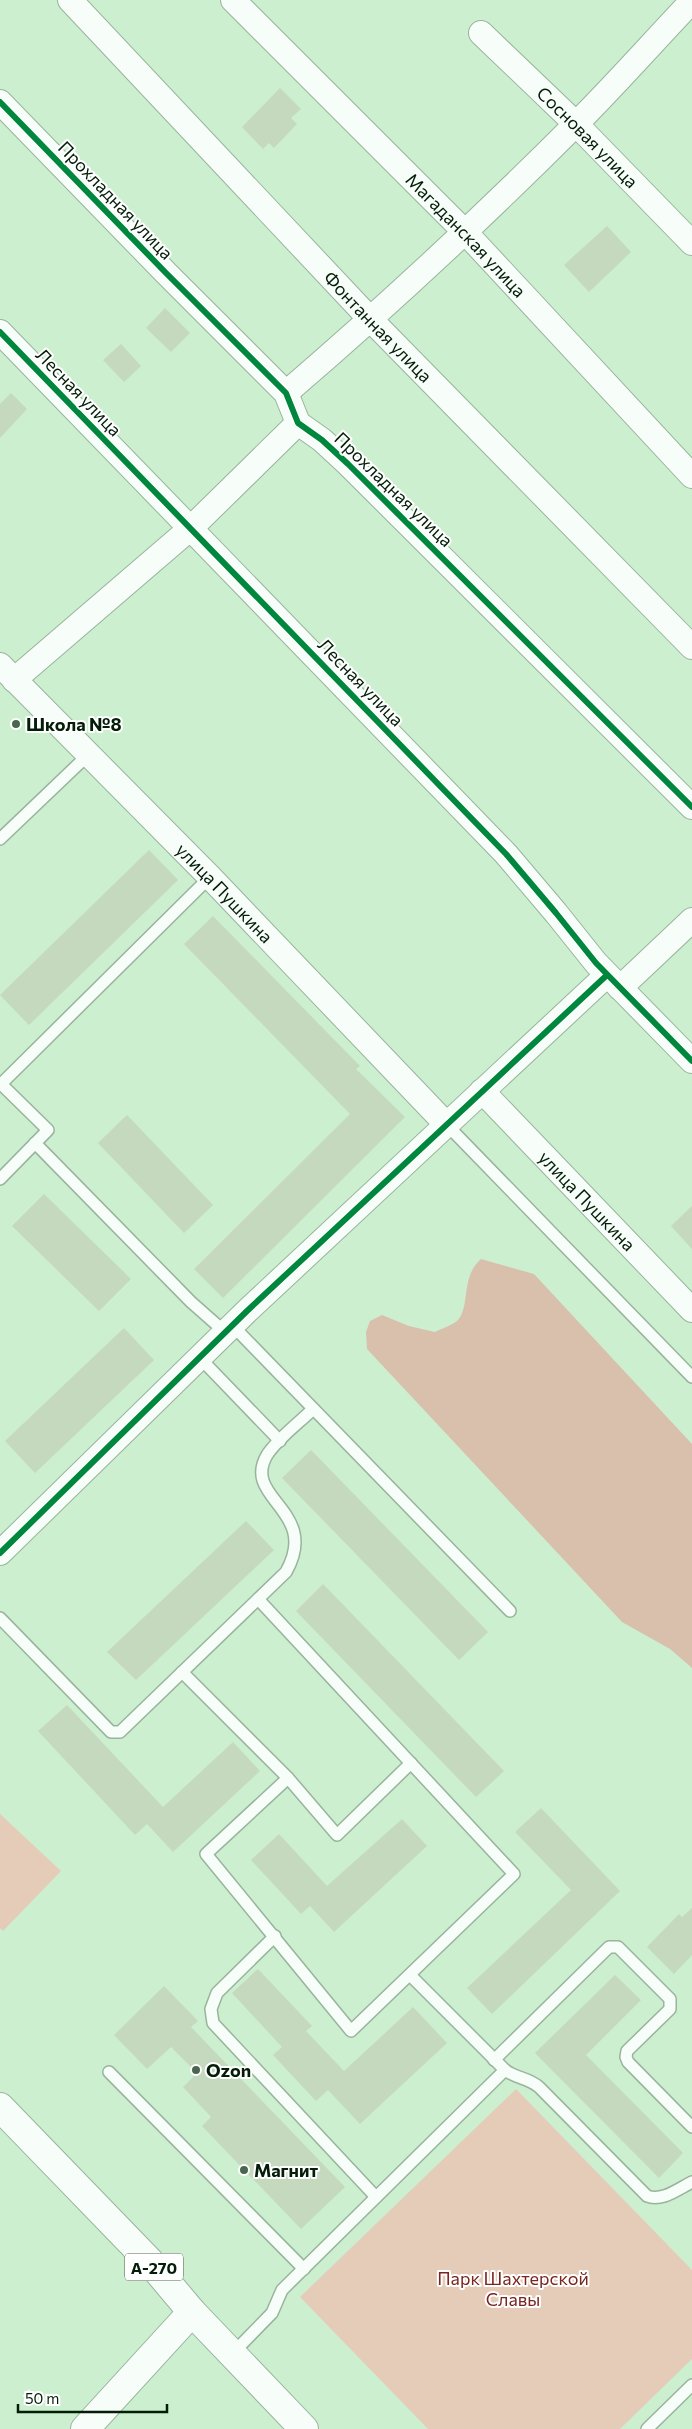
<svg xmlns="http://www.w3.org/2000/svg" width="692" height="2429" viewBox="0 0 692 2429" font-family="Commissioner,sans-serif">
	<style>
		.green { fill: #e4ccb9 }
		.forest { fill: #d8c0ad }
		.building { fill: #c4d9be }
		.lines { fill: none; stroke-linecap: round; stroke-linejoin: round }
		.service-casing { stroke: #99b49c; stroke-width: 14 }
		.minor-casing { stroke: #99b49c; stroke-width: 26 }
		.tertiary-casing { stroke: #99b49c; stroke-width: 30 }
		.trunk-casing { stroke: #99b49c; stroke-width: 30 }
		.service { stroke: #f7fdf8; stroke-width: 11 }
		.minor { stroke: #f7fdf8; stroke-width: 24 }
		.tertiary { stroke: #f7fdf8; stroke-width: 28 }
		.trunk { stroke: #f7fdf8; stroke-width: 28 }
		.cycleway-casing { stroke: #fff; stroke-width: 9 }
		.cycleway { stroke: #00873e; stroke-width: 6 }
		.poi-dot { fill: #4a664e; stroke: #fff; stroke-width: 2 }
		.labels { text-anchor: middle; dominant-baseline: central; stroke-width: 4; stroke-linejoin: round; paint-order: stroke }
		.shield { fill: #fff; stroke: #4f6152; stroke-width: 1 }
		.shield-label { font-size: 16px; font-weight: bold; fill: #041d08 }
		.street-label { font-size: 18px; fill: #041d08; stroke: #fff }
		.poi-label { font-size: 18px; font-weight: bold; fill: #041d08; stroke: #fff; text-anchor: start }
		.park-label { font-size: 18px; fill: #792520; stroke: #fff }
	</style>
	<rect width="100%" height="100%" fill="#ccefd0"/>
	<!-- green -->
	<g class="green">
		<path d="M 0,1814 L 61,1871 L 3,1931 L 0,1928 Z"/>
		<path d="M 516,2089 L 692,2270 L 692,2359 L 620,2429 L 428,2429 L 300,2297 Z"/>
	</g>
	<!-- forest -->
	<path class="forest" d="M 481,1259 L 534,1274 L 692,1444 L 692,1668 L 670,1649 L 622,1622 L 367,1349 L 366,1332 L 370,1321 L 382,1315 L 409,1326 L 435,1332 C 441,1329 452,1325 457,1321 C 471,1307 460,1277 481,1259 Z"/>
	<!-- building -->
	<g class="building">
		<path d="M 280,88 L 301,109 L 291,118 L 297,124 L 274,148 L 269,143 L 263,149 L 242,127 Z"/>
		<path d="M 607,226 L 631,252 L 589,292 L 564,265 Z"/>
		<path d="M 165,308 L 190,333 L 171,352 L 146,328 Z"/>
		<path d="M 121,344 L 141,366 L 124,382 L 103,360 Z"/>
		<path d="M 11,393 L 27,409 L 0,438 L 0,404 Z"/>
		<path d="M 149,850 L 178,880 L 29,1025 L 0,995 Z"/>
		<path d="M 213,916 L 360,1066 L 356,1069 L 405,1117 L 223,1298 L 194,1269 L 350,1114 L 184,944 Z"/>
		<path d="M 127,1115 L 213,1205 L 184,1233 L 98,1143 Z"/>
		<path d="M 44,1194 L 131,1279 L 99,1311 L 12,1226 Z"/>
		<path d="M 692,1206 L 692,1249 L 671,1226 Z"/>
		<path d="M 124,1328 L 154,1360 L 35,1473 L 5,1441 Z"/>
		<path d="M 311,1450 L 488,1632 L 459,1660 L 282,1478 Z"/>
		<path d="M 246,1521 L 274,1550 L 136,1680 L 107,1652 Z"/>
		<path d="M 323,1584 L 504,1771 L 476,1797 L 296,1611 Z"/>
		<path d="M 67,1705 L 163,1807 L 233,1742 L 260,1771 L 173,1852 L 147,1824 L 135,1835 L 38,1731 Z"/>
		<path d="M 541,1808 L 620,1891 L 492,2014 L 467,1988 L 571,1890 L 515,1832 Z"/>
		<path d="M 402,1819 L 427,1846 L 334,1932 L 310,1906 L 301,1914 L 251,1860 L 279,1834 L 327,1886 Z"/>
		<path d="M 692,1908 L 692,1955 L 674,1974 L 647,1947 L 679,1914 L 682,1917 Z"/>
		<path d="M 258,1969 L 312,2026 L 306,2031 L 344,2071 L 413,2007 L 447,2043 L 360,2124 L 328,2090 L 316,2101 L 273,2055 L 282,2047 L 232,1993 Z"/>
		<path d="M 615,1975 L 641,2000 L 586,2055 L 683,2153 L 659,2178 L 535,2053 Z"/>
		<path d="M 164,1986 L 198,2021 L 191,2027 L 345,2187 L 301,2229 L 202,2126 L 211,2117 L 183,2087 L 197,2073 L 171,2047 L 147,2069 L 114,2035 Z"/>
	</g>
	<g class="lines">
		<!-- service casing -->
		<g class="service-casing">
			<g id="service">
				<path d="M 0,839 L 89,754"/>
				<path d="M 0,1083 L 48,1130 L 0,1179"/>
				<path d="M 1,1084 L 210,877"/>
				<path d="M 447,1125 L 692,1377"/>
				<path d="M 35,1143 L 191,1302 L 225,1332"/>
				<path d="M 232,1325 L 510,1611"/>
				<path d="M 199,1357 L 280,1441"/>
				<path d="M 258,1599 L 514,1874 L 351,2031 L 206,1854 L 288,1778"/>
				<path d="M 0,1618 L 111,1732 L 120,1732 L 286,1572 C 321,1510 241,1499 267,1455 C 278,1438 299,1423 313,1409"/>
				<path d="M 182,1672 L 288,1778 L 337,1835 L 411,1763"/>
				<path d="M 275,1936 L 217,1993 L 211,2009 L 213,2023 L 376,2197"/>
				<path d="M 411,1976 L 505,2070 C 515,2078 529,2078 539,2087 L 647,2196 C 662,2202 678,2189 692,2182"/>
				<path d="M 494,2060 L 609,1947 L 618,1947 L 670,1999 L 670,2009 L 627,2051 L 626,2057 L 628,2062 L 692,2127"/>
				<path d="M 109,2072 L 304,2269"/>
				<path d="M 232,2354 L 272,2313 L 282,2290 L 505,2070"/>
				<path d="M 647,2429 L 692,2385"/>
			</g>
		</g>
		<!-- minor casing -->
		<g class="minor-casing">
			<g id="minor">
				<path id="s1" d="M 70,0 L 371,320 L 692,647"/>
				<path id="s2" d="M 233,0 L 465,232 L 692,476"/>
				<path id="s3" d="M 481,33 L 576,124 L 692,243"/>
				<path d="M 0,102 L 166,273 L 286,393 L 298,423 L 322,440 L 348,464 L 692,807"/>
				<path d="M 0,332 L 506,854 L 556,913 L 596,963 L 692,1061"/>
				<path d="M 286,393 C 386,307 482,218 575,125 C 615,85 653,42 692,1"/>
				<path id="s4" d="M 0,665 L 210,877 L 447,1125"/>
				<path d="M 14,680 L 192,527 L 298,423"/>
				<path d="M 620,988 L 692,920"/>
				<path id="s5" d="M 482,1091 L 692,1310"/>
				<path d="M 0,1553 L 247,1311 L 607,975"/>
			</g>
		</g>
		<!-- tertiary casing -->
		<g class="tertiary-casing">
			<path id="tertiary" d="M 85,2429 L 192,2312"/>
		</g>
		<!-- trunk casing -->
		<g class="trunk-casing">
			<path id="trunk" d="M 0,2107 L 150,2262 L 192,2312 L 304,2429"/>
		</g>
		<!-- service -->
		<use href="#service" class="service"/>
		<!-- minor -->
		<use href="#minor" class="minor"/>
		<!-- tertiary -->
		<use href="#tertiary" class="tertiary"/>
		<!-- trunk -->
		<use href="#trunk" class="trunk"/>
		<!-- cycleway casing -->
		<g class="cycleway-casing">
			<g id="cycleway">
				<path d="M 0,102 L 166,273 L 286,393 L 298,423 L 322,440 L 348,464 L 692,807"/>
				<path d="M 0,332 L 506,854 L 556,913 L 596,963 L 692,1061"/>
				<path d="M 0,1553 L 247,1311 L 607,975"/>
			</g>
		</g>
		<!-- cycleway -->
		<use href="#cycleway" class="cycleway"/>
	</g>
	<!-- markers -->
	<g class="poi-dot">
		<circle cx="16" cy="724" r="5"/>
		<circle cx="196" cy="2070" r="5"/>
		<circle cx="244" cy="2170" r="5"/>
	</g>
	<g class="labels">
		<!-- shield labels -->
		<rect class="shield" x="125" y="2253.5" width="58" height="27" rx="4"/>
		<g class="shield-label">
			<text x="154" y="2267">А-270</text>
		</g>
		<!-- street labels -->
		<g class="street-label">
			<text stroke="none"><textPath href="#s3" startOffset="149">Сосновая улица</textPath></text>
			<text transform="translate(116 200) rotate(46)">Прохладная улица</text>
			<text stroke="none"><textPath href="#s2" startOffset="331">Магаданская улица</textPath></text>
			<text stroke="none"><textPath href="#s1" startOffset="449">Фонтанная улица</textPath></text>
			<text transform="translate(79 392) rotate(46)">Лесная улица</text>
			<text transform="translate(394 489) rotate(44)">Прохладная улица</text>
			<text transform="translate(361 682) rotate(46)">Лесная улица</text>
			<text stroke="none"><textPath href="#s4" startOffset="320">улица Пушкина</textPath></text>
			<text stroke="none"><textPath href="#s5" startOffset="152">улица Пушкина</textPath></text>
		</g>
		<!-- poi labels -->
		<g class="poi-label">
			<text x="26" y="724">Школа №8</text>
			<text x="206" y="2070">Ozon</text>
			<text x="254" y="2170">Магнит</text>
		</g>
		<!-- park labels -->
		<g class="park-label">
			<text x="513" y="2278">Парк Шахтерской<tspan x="513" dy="21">Славы</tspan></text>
		</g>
	</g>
	<!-- scale -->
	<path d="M18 2404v8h149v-8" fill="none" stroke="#041d08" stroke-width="2.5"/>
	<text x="25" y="2404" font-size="15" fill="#041d08" stroke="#ffffff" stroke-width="4" paint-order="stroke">50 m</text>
</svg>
